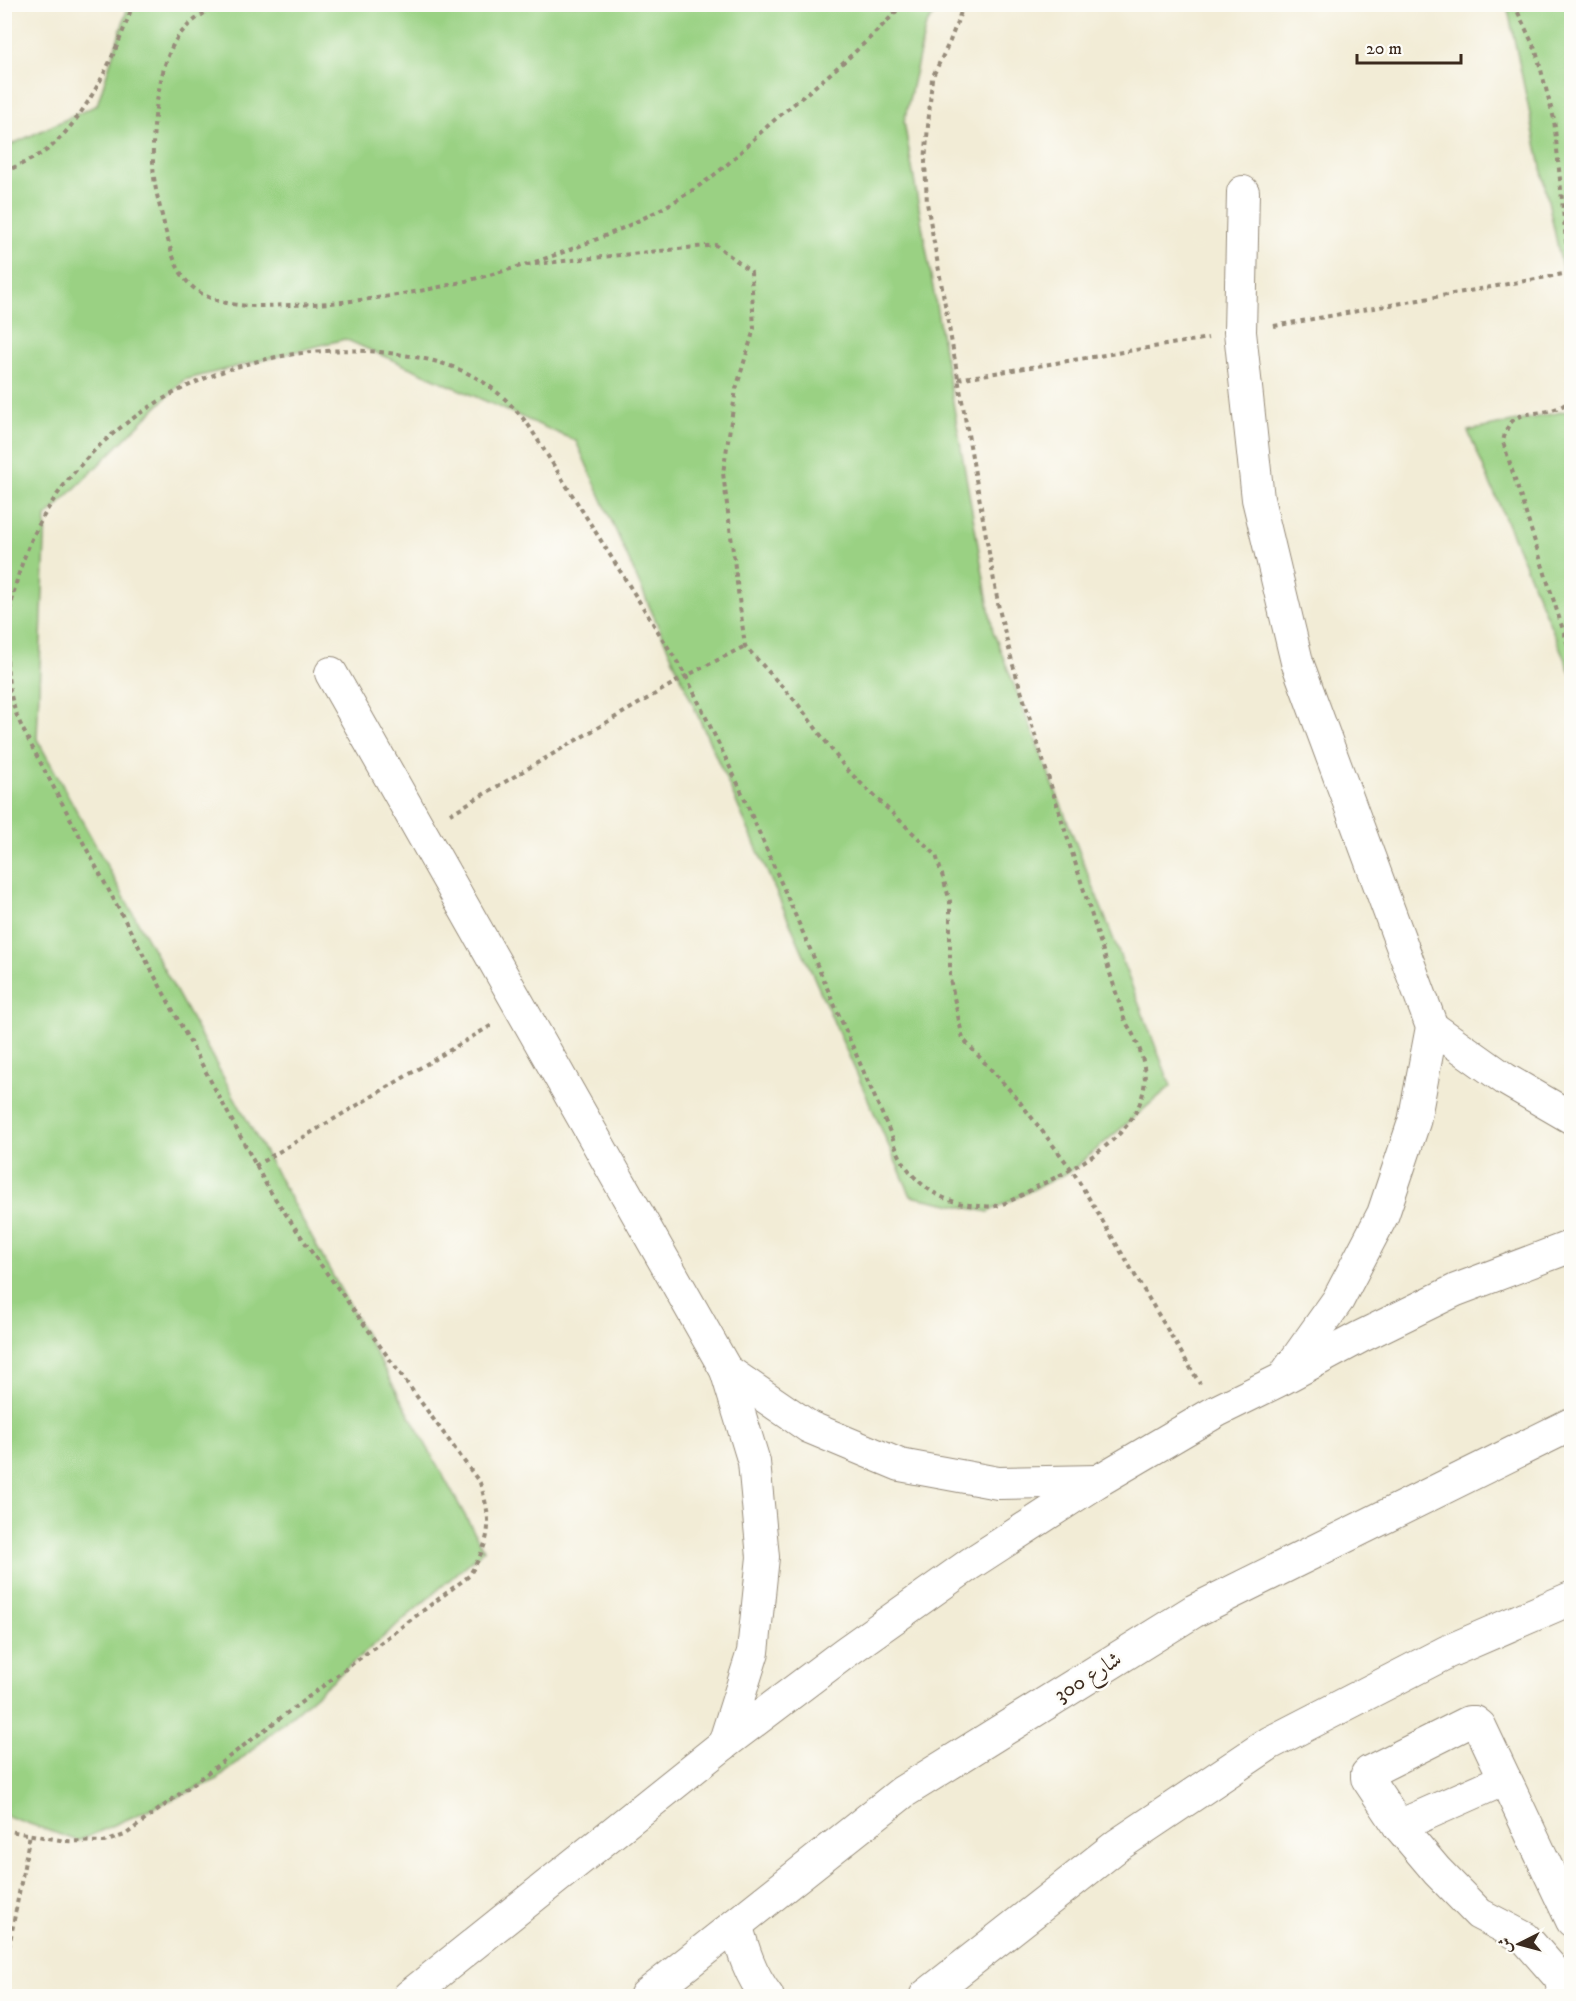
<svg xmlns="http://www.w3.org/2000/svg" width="1576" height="2001" viewBox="0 0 1576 2001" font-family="'IM FELL DW Pica',Amiri,serif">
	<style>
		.green { fill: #9ad183; stroke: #6a7e50; stroke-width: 1.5 }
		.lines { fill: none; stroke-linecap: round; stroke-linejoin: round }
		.minor-casing { stroke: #968b7a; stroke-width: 34 }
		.tertiary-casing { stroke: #968b7a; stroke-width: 35 }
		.path { stroke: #968b7a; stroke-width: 4; stroke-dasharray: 4.5 4.5; stroke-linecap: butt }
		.minor { stroke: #fff; stroke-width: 32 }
		.tertiary { stroke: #fff; stroke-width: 33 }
		.labels { text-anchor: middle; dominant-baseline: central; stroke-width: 5; stroke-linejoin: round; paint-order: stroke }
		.street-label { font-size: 22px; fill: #3b2a1e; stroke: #fdfcf7 }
	</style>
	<rect width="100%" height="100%" fill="#fdfcf7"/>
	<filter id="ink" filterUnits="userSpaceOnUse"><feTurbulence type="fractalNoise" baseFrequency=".0167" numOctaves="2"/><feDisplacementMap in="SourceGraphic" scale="12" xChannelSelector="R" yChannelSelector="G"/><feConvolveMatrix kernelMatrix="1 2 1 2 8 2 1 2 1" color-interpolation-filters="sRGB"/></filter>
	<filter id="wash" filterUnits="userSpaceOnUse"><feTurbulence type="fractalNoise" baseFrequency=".008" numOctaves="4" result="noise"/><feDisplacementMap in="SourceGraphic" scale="24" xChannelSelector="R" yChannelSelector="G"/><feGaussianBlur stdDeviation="1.35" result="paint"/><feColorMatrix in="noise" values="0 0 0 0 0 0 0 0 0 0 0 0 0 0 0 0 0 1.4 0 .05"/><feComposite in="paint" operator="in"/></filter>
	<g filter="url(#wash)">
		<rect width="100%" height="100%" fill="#f2ecd6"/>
		<!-- green -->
		<g class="green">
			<path d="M 129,4 L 942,5 L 926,25 L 904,122 L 993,631 L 1171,1086 L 1072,1170 L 988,1212 L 911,1196 L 576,441 L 345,339 L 184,380 L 46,517 L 37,739 L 484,1550 L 218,1779 L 78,1841 L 4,1815 L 4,148 L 97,105 Z"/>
			<path d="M 1507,5 L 1571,5 L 1571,314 L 1563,272 Z"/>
			<path d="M 1571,410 L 1572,410 L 1571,674 L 1468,431 Z"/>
		</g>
	</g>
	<g filter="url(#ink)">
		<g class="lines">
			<!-- minor casing -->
			<g class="minor-casing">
				<g id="minor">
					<path d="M 1243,192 L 1240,332 L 1258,499 L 1297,662 L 1432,1027 L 1414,1122 L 1383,1214 L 1338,1300 L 1287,1372"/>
					<path d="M 331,673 L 726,1370 L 754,1462 L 763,1557 L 753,1652 L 724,1744"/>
					<path d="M 1432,1027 L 1505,1079 L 1572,1118"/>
					<path d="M 726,1370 L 809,1427 L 900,1465 L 998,1483 L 1098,1481"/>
					<path d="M 1399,1826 L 1505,1779"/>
					<path d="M 409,1996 L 724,1744 L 846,1652 L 970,1564 L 1098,1481 L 1217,1411 L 1282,1379 L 1360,1337 L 1456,1290 L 1572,1246"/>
					<path d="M 1565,1996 L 1560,1978 L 1525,1938 L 1479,1914 L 1437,1871 L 1399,1826 L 1367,1778 L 1367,1774 L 1369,1772 L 1469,1722 L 1475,1722 L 1480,1726 L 1572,1921"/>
				</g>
			</g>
			<!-- tertiary casing -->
			<g class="tertiary-casing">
				<g id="tertiary">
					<path d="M 736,1925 C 743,1951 750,1974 767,1996"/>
					<path d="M 646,1996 L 903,1792 L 1194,1611 L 1572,1424"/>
					<path d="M 926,1996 L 1118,1845 L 1270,1743 L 1447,1652 L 1572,1598"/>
				</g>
			</g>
			<!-- path -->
			<g class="path">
				<path d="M 220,4 C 201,14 183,26 173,45 C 156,76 149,150 155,184 C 157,197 161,211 164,224 C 171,252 177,282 206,296 C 233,309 261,306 290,305 C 371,303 450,288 527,264"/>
				<path d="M 1514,4 L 1536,51 L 1554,119 L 1572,301"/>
				<path d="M 4,172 C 19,165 42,156 53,145 C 90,111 117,51 133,4"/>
				<path d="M 535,262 C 597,241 661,215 714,175 C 737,158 756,135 778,117 C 822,81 865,46 903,4"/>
				<path d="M 526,265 L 716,245 L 751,272 L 754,329 L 736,389 L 723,473 L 745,646 L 797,703 L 846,769 L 936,855 L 950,901 L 950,979 L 963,1039 L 1016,1097 L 1072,1170 L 1200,1384"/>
				<path d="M 1274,326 L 1569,273"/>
				<path d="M 958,379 L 1208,338"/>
				<path d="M 1572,398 C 1568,401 1564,406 1560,407 C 1535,419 1510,404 1503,442 L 1572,658"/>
				<path d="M 450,814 L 686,676 L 745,646"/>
				<path d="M 255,1166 L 492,1025"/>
				<path d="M 4,1830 L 65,1841 L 104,1842 L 125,1835 L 469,1576 C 491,1539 493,1524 480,1483 L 315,1257 L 268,1188 L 31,745 C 26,735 21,726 17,716 C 1,674 6,615 19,573 C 65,423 229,337 380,352 C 445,359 488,372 529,426 L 686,676 L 738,784 L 893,1139 C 905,1179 939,1205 981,1206 C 985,1206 991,1207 995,1206 C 1008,1204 1028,1191 1040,1185 C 1110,1152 1180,1104 1125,1021 L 1013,665 L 999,609 L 927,203 L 925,162 L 932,78 L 950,41 L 964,4"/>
				<path d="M 4,1974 L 30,1834"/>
			</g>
			<!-- minor -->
			<use href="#minor" class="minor"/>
			<!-- tertiary -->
			<use href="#tertiary" class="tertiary"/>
		</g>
	</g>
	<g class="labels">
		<!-- street labels -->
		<g class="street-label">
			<text transform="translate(1088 1677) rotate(-32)">شارع 300</text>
		</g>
	</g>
	<!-- margin -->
	<rect width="1576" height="2001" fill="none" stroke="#fdfcf7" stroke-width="24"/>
	<!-- north arrow -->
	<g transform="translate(1519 1944) rotate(264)" stroke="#fdfcf7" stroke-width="4.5" paint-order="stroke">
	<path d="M0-4.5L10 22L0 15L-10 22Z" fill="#3b2a1e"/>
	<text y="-9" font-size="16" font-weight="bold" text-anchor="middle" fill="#3b2a1e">ش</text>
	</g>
	<!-- scale -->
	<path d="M1357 54v9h104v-9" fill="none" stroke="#3b2a1e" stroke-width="3"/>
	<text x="1366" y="54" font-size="18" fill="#3b2a1e" stroke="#fdfcf7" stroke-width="4.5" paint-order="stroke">20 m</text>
</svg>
